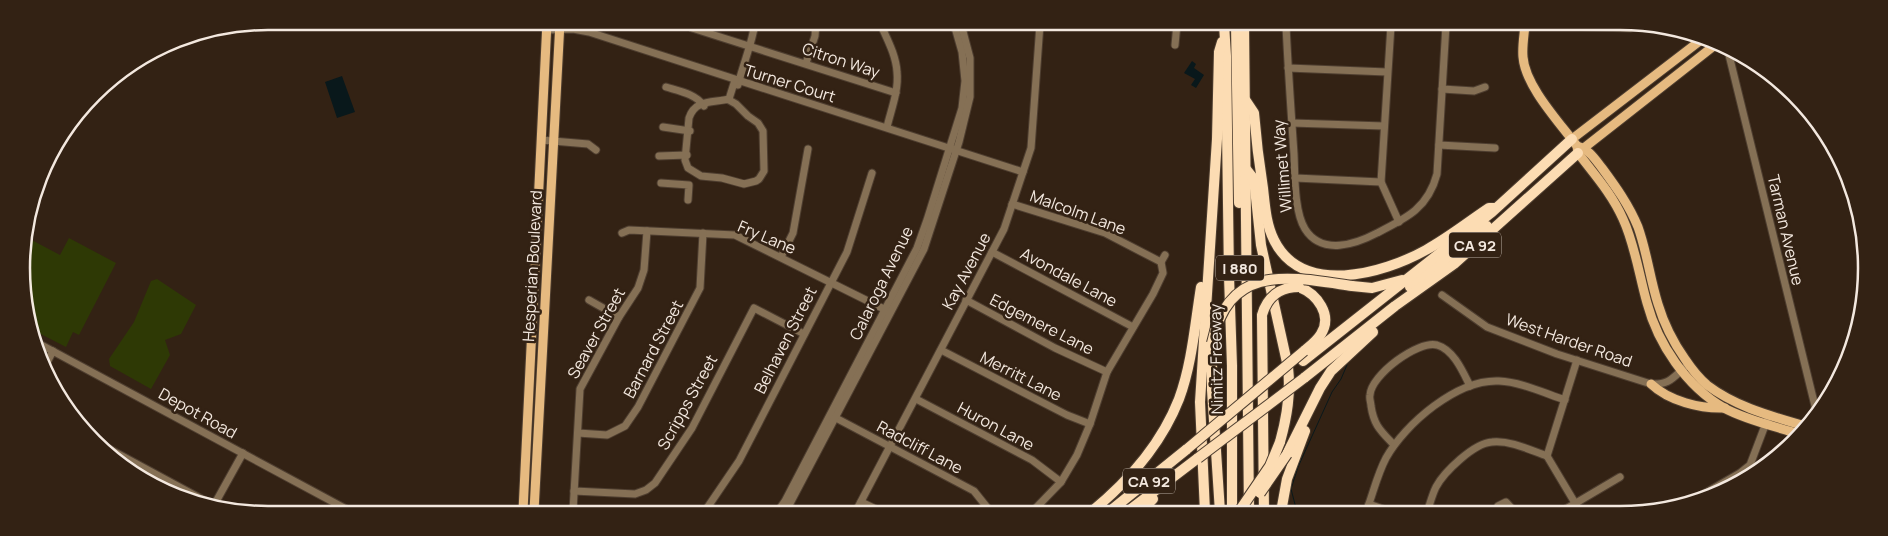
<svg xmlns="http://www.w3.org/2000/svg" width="1888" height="536" viewBox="0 0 1888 536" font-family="Manrope,sans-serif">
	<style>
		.green { fill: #2e3905 }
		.water { fill: #09181b }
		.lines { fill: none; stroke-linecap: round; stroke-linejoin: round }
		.stream { stroke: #09181b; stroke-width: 1 }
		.minor-casing { stroke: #4e3e30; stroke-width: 9 }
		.major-casing { stroke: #4e3e30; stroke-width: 11 }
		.highway-casing { stroke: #4e3e30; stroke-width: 12 }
		.minor { stroke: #857055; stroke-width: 7 }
		.major { stroke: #e6ba80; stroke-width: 9 }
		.highway { stroke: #fcdcb3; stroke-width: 10 }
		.highway-bridge-casing { stroke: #4e3e30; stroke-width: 12; stroke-linecap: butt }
		.highway-bridge { stroke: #fcdcb3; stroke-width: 10 }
		.labels { text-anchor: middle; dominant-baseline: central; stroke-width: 5; stroke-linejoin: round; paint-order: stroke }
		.shield { fill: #332214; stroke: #b9ada2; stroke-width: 1 }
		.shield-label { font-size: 15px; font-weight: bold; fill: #f3e8df }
		.street-label { font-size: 16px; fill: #f3e8df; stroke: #332214 }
		.rim { fill: none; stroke: #f3e8df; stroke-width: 2.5 }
	</style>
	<rect width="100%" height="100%" fill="#332214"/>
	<!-- green -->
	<g class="green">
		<path d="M 26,237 L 60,255 L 69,238 L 116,263 L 79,335 L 73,332 L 66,347 L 29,328 L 22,252 Z"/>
		<path d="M 157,279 L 196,305 L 181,334 L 165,340 L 170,355 L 151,389 L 110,366 L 109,359 L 134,322 L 151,281 Z"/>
	</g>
	<!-- water -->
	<g class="water">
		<path d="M 1192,61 L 1196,64 L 1194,68 L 1204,75 L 1196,88 L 1191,85 L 1195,79 L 1184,73 Z"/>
		<path d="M 342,76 L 355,112 L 337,118 L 325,82 Z"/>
	</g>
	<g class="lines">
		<!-- stream -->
		<path class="stream" d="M 1297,512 L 1291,489 L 1298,467 L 1332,392 L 1341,379 L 1347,365"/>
		<!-- minor casing -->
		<g class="minor-casing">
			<g id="minor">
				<path d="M 692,23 L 692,28 L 896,93"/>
				<path d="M 880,23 C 887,39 896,55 897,72 C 899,90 891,110 887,127"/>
				<path d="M 1286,25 C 1288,68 1291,111 1294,154 C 1295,175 1294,211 1305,229 C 1322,256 1356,244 1377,233 C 1407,218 1428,208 1437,174 L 1446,25"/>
				<path d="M 1391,25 L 1381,182 L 1399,222"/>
				<path d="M 1528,25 L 1630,28 L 1639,26"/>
				<path d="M 547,30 L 573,29 L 589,32 L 1023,172"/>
				<path d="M 1175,45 L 1177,24"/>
				<path d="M 1728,51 L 1815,406 L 1815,414"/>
				<path d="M 806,63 L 815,36 L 816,23"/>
				<path d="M 1288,68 L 1387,72"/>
				<path d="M 738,85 C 743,64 752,44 755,23"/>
				<path d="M 666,87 C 679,91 696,94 704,106"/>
				<path d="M 1442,89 L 1474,91 L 1485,87"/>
				<path d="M 729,100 L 736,104 L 748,116 L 758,123 L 763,131 L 764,171 L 759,179 L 756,181 L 744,184 L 722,178 L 701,176 L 688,168 L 685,160 L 689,118 C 695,99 713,103 729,99 L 735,80"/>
				<path d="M 1292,123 L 1384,126"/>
				<path d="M 663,127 L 690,131"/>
				<path d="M 541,140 L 588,144 L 596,150"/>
				<path d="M 1439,145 L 1495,148"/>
				<path d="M 659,156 L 687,155"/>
				<path d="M 1295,178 L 1381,182"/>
				<path d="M 661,183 L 689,185 L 688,200"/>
				<path d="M 1012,204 L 1105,233 L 1161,262"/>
				<path d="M 622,233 L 629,230 L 735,235 L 888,311"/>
				<path d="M 992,252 L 1133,327"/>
				<path d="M 781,257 L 793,233 L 808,149"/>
				<path d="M 1442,295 L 1487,327 L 1557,354 L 1651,384 C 1668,385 1672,379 1684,368"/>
				<path d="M 589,300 L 619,317"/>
				<path d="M 966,300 L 1055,348 L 1107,372"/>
				<path d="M 34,341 L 348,510"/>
				<path d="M 941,350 L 1067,415 L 1090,424"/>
				<path d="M 1577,360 L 1547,456 L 1581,513"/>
				<path d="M 46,364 L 53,351"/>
				<path d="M 916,399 L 1032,460 L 1061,482"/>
				<path d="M 834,417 L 974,491 L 990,511"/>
				<path d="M 578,433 L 607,435 L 625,426 L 638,407 L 700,288 L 703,233"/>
				<path d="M 100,444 L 222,510"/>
				<path d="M 1394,445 C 1381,431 1374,426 1371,406 C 1371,403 1369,398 1370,395 C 1371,375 1418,340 1437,345 C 1454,350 1463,372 1470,386"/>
				<path d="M 574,491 L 635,494 L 646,490 L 655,483 L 692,428 L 754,308 L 804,334"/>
				<path d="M 861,502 L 880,511"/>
				<path d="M 1690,502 L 1740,473 L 1750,465 L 1769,415"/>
				<path d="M 1369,504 L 1391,512"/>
				<path d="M 1498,506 L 1506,502 L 1515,512"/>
				<path d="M 213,507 L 243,453"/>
				<path d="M 573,511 L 580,389 L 619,317 L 638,288 L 644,270 L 647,231"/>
				<path d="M 705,511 L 739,461 L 847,252 L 872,173"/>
				<path d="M 778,511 L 785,501 L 917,248 L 927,220 L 962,108 L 965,81 L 962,52 L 954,24"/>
				<path d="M 786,511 L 924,249 L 959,142 L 970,97 L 970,58 L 961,24"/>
				<path d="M 856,511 L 1004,229 L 1031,148 L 1040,24"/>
				<path d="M 1032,512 L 1061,482 L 1077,455 L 1090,424 L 1107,372 L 1153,294 L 1163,273 L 1161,262 L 1165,255"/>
				<path d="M 1366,512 C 1373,494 1377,475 1386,458 C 1405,424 1457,379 1499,381 C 1521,382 1544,393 1565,400"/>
				<path d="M 1427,512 C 1430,504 1432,495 1436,487 C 1444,472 1474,443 1492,442 C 1510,440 1530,450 1547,456"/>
				<path d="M 1559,513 L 1620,477"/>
			</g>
		</g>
		<!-- major casing -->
		<g class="major-casing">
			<g id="major">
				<path d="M 1525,25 C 1524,36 1522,47 1523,57 C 1525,86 1560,123 1577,146 L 1578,153 C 1594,174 1612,194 1623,219 C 1635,245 1639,275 1647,303 C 1658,344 1686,386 1724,408 C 1746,420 1774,426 1799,434"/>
				<path d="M 1572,139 L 1701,40"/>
				<path d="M 1577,146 C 1589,149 1595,159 1602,168 C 1616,187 1629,205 1638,227 C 1647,252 1650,279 1658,304 C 1664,324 1673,342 1685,359 C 1691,368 1699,378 1707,385 C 1736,407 1771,416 1805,426"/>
				<path d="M 1580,151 L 1715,45"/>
				<path d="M 1651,384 C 1669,401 1700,409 1725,408"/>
				<path d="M 523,511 L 547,22"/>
				<path d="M 534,511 L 560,22"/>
			</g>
		</g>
		<!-- highway casing -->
		<g class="highway-casing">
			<g id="highway">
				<path d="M 1224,24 L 1226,56 L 1229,276 L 1232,366 L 1232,512"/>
				<path d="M 1236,24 L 1239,203"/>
				<path d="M 1244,25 C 1246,187 1247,349 1249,512"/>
				<path d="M 1246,101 L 1254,113 C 1256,138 1259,163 1263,188 C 1265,206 1266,224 1274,240 C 1302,297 1383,274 1426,250 C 1448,238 1468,222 1489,208 L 1495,208"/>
				<path d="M 1246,169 L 1254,179 L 1261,245 L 1288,367 C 1291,394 1287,417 1280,442"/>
				<path d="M 1352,286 L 1372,288 L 1402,280"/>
				<path d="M 1299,287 C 1317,294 1333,315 1321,334 C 1317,341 1310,346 1304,351"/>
				<path d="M 1410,287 L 1487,226"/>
				<path d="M 1262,315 L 1264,512"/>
				<path d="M 1212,343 L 1212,390 L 1220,512"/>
				<path d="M 1303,361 L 1492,212 L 1572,139"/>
				<path d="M 1304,378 L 1395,306 L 1454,264 L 1578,153"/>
				<path d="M 1287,454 L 1320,388 L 1331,371 L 1373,332"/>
				<path d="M 1091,512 C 1129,481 1161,445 1179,399 C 1192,364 1195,324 1201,287"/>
				<path d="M 1109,512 L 1187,449"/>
				<path d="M 1127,512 L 1198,458"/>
				<path d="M 1140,512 L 1153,499"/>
				<path d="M 1205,512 L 1200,402 L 1217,139 L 1219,52 L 1222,42"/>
				<path d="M 1281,512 L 1287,479 L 1305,431"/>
			</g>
		</g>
		<!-- minor -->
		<use href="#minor" class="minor"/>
		<!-- major -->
		<use href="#major" class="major"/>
		<!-- highway -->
		<use href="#highway" class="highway"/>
		<!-- highway-bridge casing -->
		<g class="highway-bridge-casing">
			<g id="highway-bridge">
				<path d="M 1262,315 C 1267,297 1280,287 1299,287"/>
				<path d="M 1212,343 C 1229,262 1290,277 1352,286"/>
				<path d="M 1187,449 L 1304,351"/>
				<path d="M 1198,458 L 1304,378"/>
				<path d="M 1260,493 L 1287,454"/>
				<path d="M 1240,510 L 1270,466 L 1280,442"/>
			</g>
		</g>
		<!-- highway-bridge -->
		<use href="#highway-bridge" class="highway-bridge"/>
	</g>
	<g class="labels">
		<!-- shield labels -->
		<g class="shield">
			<rect x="1449" y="232.5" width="52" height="25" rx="4"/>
			<rect x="1216" y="255.5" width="48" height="25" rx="4"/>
			<rect x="1123" y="468.5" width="52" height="25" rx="4"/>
		</g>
		<g class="shield-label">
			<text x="1475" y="245">CA 92</text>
			<text x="1240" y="268">I 880</text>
			<text x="1149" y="481">CA 92</text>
		</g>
		<!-- street labels -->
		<g class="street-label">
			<text transform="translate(841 60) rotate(18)">Citron Way</text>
			<text transform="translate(790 83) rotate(17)">Turner Court</text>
			<text transform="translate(1282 166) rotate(-95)">Willimet Way</text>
			<text transform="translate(1078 212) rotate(20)">Malcolm Lane</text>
			<text transform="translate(1786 230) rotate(77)">Tarman Avenue</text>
			<text transform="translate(767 237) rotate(23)">Fry Lane</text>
			<text transform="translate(532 266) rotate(-87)">Hesperian Boulevard</text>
			<text transform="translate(966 271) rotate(-62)">Kay Avenue</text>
			<text transform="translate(1069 277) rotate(28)">Avondale Lane</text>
			<text transform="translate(881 283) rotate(-64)">Calaroga Avenue</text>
			<text transform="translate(1042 324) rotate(27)">Edgemere Lane</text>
			<text transform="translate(596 333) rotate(-61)">Seaver Street</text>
			<text transform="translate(785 340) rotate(-63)">Belhaven Street</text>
			<text transform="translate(1569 340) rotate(19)">West Harder Road</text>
			<text transform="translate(653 349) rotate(-62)">Barnard Street</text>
			<text transform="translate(1216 359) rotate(-91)">Nimitz Freeway</text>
			<text transform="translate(1021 376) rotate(27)">Merritt Lane</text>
			<text transform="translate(687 402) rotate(-61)">Scripps Street</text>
			<text transform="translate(198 413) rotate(29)">Depot Road</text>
			<text transform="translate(996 426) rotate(28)">Huron Lane</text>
			<text transform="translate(920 447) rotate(28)">Radcliff Lane</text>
		</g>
	</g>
	<!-- crop -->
	<path d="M0 0H1888V536H0ZM268 30H1620A238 238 0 0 1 1858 268V268A238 238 0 0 1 1620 506H268A238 238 0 0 1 30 268V268A238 238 0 0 1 268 30Z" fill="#332214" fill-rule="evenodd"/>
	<path class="rim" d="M268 30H1620A238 238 0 0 1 1858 268V268A238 238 0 0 1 1620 506H268A238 238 0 0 1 30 268V268A238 238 0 0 1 268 30Z"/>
</svg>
